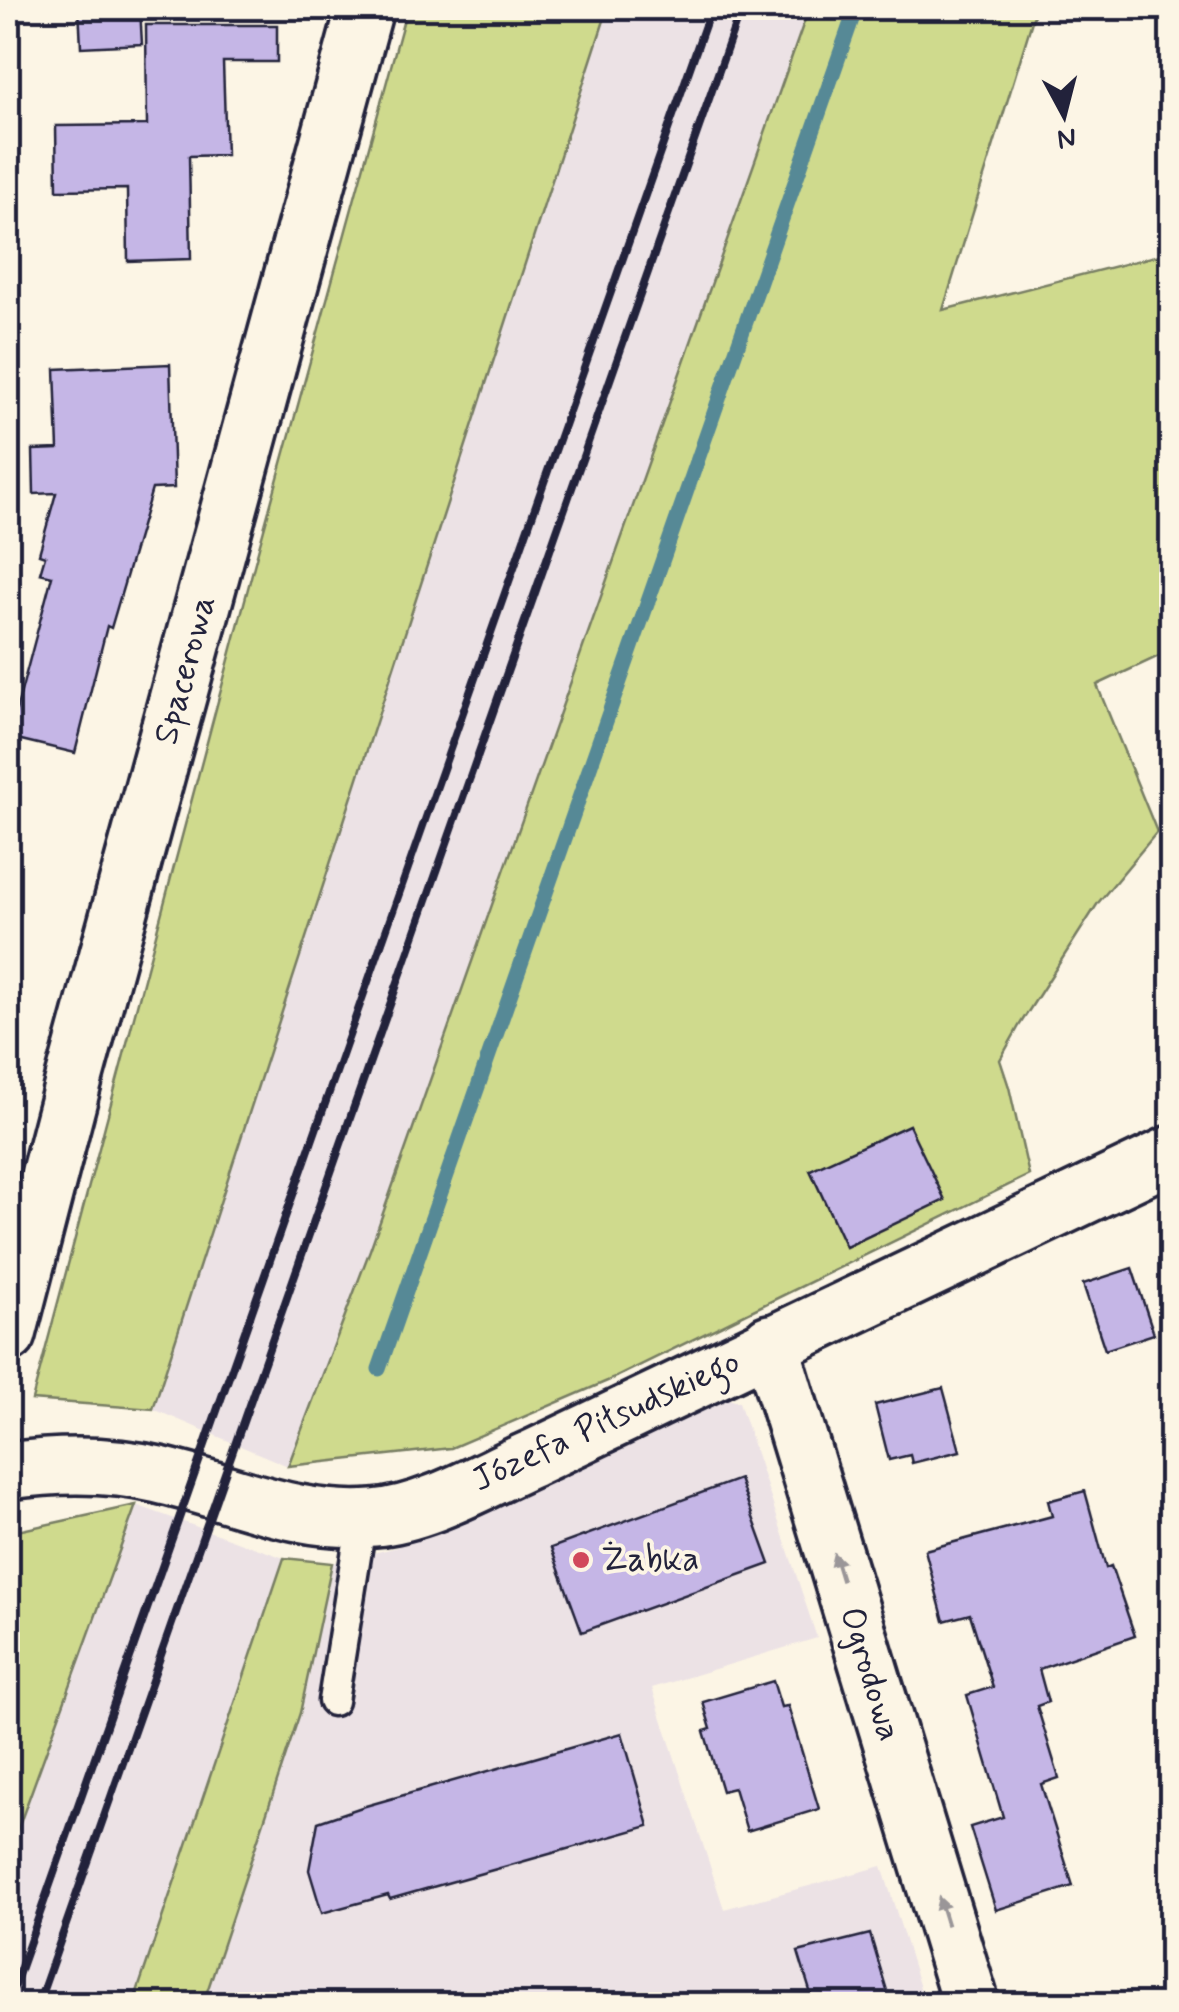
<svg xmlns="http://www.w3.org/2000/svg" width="1179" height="2012" viewBox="0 0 1179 2012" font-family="Mynerve,sans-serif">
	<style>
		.built { fill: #ece2e5 }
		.green { fill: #cfda8d; stroke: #787e64; stroke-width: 2.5 }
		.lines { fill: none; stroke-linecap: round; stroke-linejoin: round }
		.stream { stroke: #578996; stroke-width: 15 }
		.building { fill: #c5b6e6; stroke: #22223b; stroke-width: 2.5 }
		.lane-casing { stroke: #22223b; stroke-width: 35 }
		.street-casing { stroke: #22223b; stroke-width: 62 }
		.secondary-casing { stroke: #22223b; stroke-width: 62 }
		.lane { stroke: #fcf5e5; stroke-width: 28 }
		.street { stroke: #fcf5e5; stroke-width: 55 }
		.secondary { stroke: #fcf5e5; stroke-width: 55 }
		.rail { stroke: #22223b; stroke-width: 8 }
		.oneway { fill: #9a9698 }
		.poi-dot { fill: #d1495b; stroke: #fcf5e5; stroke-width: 4 }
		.labels { text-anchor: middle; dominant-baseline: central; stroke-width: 8; stroke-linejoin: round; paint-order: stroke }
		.street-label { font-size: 35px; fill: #22223b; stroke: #fcf5e5 }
		.poi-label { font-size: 35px; fill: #22223b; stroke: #fcf5e5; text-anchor: start }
	</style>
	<rect width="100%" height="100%" fill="#fcf5e5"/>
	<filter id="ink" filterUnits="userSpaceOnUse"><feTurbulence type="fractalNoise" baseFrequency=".01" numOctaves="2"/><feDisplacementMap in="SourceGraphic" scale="20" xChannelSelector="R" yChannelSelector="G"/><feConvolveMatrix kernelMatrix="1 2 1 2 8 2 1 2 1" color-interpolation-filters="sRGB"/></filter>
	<g filter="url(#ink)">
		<!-- built -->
		<g class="built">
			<path d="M 608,8 L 809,8 L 370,1250 L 288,1466 L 153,1409 Z"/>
			<path d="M 728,1399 L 739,1402 L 817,1638 L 652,1688 L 724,1909 L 882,1866 L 925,2004 L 203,2004 L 300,1713 L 332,1563 L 394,1548 Z"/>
			<path d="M 136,1505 L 284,1558 L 133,2004 L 8,2004 L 8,1856 Z"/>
		</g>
		<!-- green -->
		<g class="green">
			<path d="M 407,8 L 608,8 L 153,1409 L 32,1400 L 259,547 Z"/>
			<path d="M 809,8 L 1036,8 L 943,310 L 1171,252 L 1172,650 L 1097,685 L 1157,832 L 1098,903 L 1019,1026 L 1000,1060 L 1009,1087 L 1029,1175 L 612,1379 L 451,1448 L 288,1466 L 370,1250 Z"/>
			<path d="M 136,1505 L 8,1856 L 8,1533 Z"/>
			<path d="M 284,1558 L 332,1563 L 300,1713 L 203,2004 L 133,2004 Z"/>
		</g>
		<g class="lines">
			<!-- stream -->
			<path class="stream" d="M 379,1369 L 856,8"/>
		</g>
		<!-- building -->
		<g class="building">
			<path d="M 79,8 L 140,8 L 142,44 L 81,47 Z"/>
			<path d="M 146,25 L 277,25 L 277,62 L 223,62 L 226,155 L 189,156 L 191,259 L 128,261 L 127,189 L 57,190 L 56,126 L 147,125 Z"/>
			<path d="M 170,364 L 174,488 L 152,489 L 111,628 L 107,626 L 75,753 L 9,737 L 52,576 L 40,573 L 45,556 L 39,554 L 56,493 L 34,494 L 33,450 L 58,449 L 55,369 Z"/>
			<path d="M 909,1125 L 945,1200 L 846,1247 L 810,1170 Z"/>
			<path d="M 1132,1268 L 1154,1334 L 1105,1350 L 1083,1284 Z"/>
			<path d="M 943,1388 L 960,1451 L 912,1463 L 910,1455 L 889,1460 L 875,1405 Z"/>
			<path d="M 739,1479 L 770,1564 L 582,1632 L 551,1548 Z"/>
			<path d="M 1085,1491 L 1106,1568 L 1111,1566 L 1135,1636 L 1039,1669 L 1048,1702 L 1037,1706 L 1059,1778 L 1041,1784 L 1073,1886 L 996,1910 L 970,1827 L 1003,1817 L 967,1695 L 993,1687 L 970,1614 L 944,1621 L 925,1550 L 1052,1516 L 1048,1501 Z"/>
			<path d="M 773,1681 L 781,1707 L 788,1706 L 819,1809 L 747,1831 L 734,1788 L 722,1791 L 704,1731 L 711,1729 L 703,1702 Z"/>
			<path d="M 622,1733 L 649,1826 L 390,1899 L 388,1895 L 322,1913 L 309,1870 L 318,1822 L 362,1807 Z"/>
			<path d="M 870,1934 L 891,2004 L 814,2004 L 798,1952 Z"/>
		</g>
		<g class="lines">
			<!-- lane casing -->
			<g class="lane-casing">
				<path id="lane" d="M 333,1701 L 362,1518"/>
			</g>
			<!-- street casing -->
			<g class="street-casing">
				<g id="street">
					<path d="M 8,1334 L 73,1083 L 365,8"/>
					<path d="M 770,1343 L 971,2004"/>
				</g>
			</g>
			<!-- secondary casing -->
			<g class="secondary-casing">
				<path id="secondary" d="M 8,1471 C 58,1464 109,1463 159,1475 C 234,1492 295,1524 374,1518 C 426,1514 483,1480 531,1459 L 1172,1154"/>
			</g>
			<!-- lane -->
			<use href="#lane" class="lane"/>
			<!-- street -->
			<use href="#street" class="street"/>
			<!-- secondary -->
			<use href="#secondary" class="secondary"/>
			<!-- rail -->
			<g class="rail">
				<path d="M 8,2004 L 711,8"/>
				<path d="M 38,2004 L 741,8"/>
			</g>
		</g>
		<!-- one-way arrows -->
		<defs><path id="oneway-solid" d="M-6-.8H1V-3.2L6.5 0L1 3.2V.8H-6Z" transform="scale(2.5)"/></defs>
		<g class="oneway">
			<use href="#oneway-solid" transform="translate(838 1567) rotate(-107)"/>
			<use href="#oneway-solid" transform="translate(943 1911) rotate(-107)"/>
		</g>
	</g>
	<!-- markers -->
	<circle class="poi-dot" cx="581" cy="1560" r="10"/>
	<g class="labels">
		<!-- street labels -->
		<g class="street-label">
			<text transform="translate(185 670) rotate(-75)">Spacerowa</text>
			<text transform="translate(606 1421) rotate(-25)">Józefa Piłsudskiego</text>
			<text transform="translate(870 1674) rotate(73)">Ogrodowa</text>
		</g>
		<!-- poi labels -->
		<g class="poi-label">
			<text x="601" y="1560">Żabka</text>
		</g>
	</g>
	<!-- margin -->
	<rect width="1179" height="2012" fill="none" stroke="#fcf5e5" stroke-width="40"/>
	<rect x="20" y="20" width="1139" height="1972" fill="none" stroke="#22223b" stroke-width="4" filter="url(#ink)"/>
	<!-- north arrow -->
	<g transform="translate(1064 115) rotate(173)" stroke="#fcf5e5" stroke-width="8" paint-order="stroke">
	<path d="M0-8L18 38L0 25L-18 38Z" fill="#22223b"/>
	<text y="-15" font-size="28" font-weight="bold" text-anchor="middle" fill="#22223b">N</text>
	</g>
</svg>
